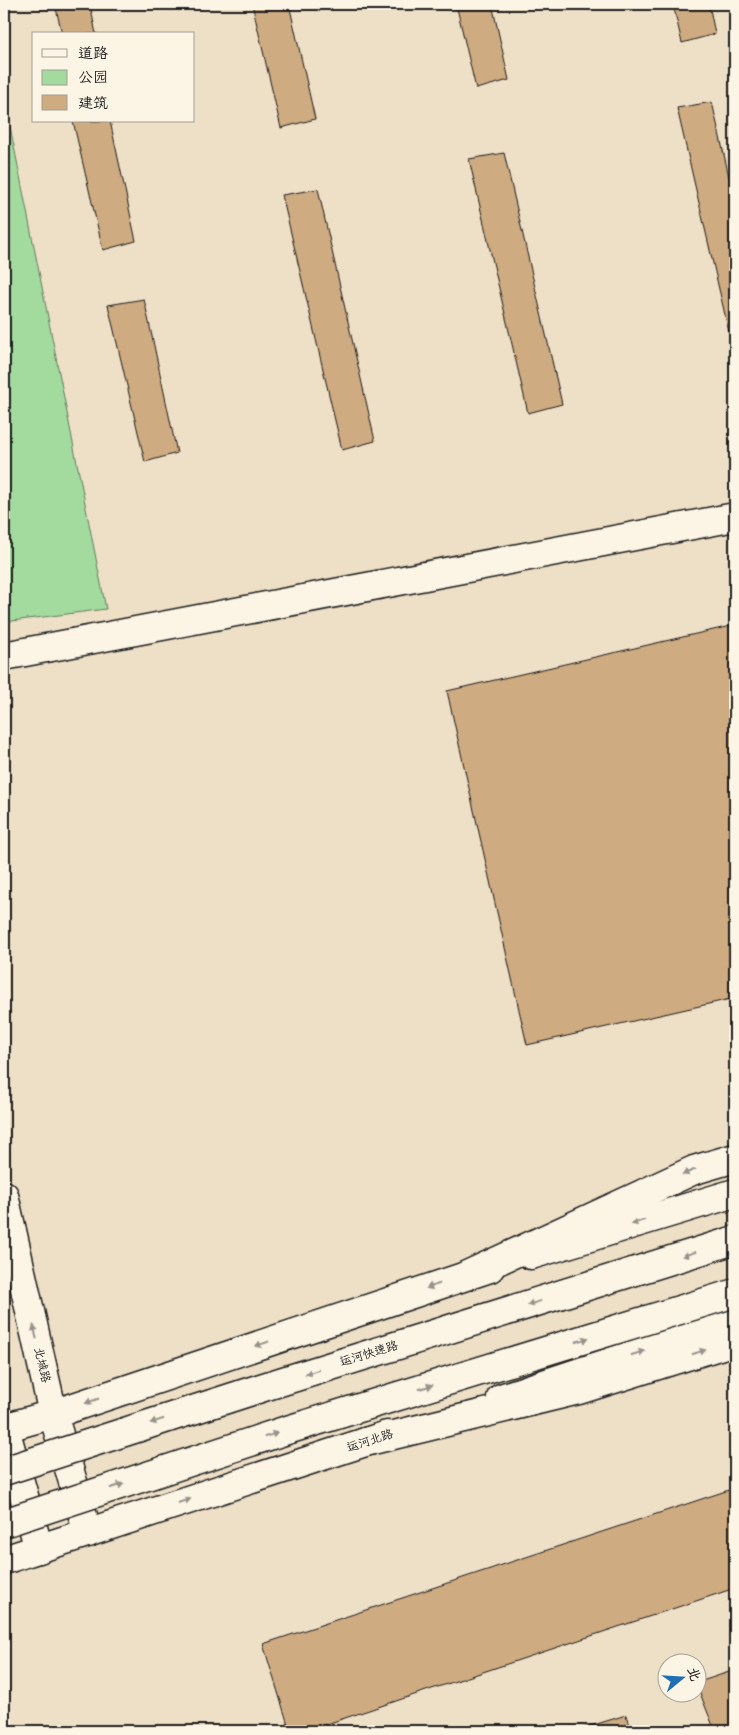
<svg xmlns="http://www.w3.org/2000/svg" width="739" height="1735" viewBox="0 0 739 1735" font-family="'Balsamiq Sans','LXGW WenKai TC',sans-serif">
	<style>
		.green { fill: #a3db9f; stroke: #607c5e }
		.building { fill: #ceab81; stroke: #1c1c1c }
		.lines { fill: none; stroke-linecap: round; stroke-linejoin: round }
		.street-casing { stroke: #1c1c1c; stroke-width: 31 }
		.primary-casing { stroke: #1c1c1c; stroke-width: 31 }
		.highway-casing { stroke: #1c1c1c; stroke-width: 31 }
		.street { stroke: #fcf5e5; stroke-width: 28 }
		.primary { stroke: #fcf5e5; stroke-width: 28 }
		.highway { stroke: #fcf5e5; stroke-width: 28 }
		.highway-bridge-casing { stroke: #1c1c1c; stroke-width: 31; stroke-linecap: butt }
		.highway-bridge { stroke: #fcf5e5; stroke-width: 28 }
		.oneway { fill: #97938b }
		.labels { text-anchor: middle; dominant-baseline: central; stroke-width: 4; stroke-linejoin: round; paint-order: stroke }
		.street-label { font-size: 12px; fill: #1c1c1c; stroke: #fcf5e5 }
	</style>
	<rect width="100%" height="100%" fill="#eedfc7"/>
	<filter id="ink" filterUnits="userSpaceOnUse"><feTurbulence type="fractalNoise" baseFrequency=".02" numOctaves="2"/><feDisplacementMap in="SourceGraphic" scale="10" xChannelSelector="R" yChannelSelector="G"/><feConvolveMatrix kernelMatrix="1 2 1 2 8 2 1 2 1" color-interpolation-filters="sRGB"/></filter>
	<g filter="url(#ink)">
		<!-- green -->
		<path class="green" d="M 4,96 L 106,609 L 4,622 Z"/>
		<!-- building -->
		<g class="building">
			<path d="M 55,4 L 90,4 L 96,34 L 62,34 Z"/>
			<path d="M 252,4 L 289,4 L 315,119 L 281,128 Z"/>
			<path d="M 456,4 L 492,4 L 509,80 L 476,89 Z"/>
			<path d="M 673,4 L 709,4 L 715,34 L 682,43 Z"/>
			<path d="M 712,102 L 735,203 L 735,358 L 677,108 Z"/>
			<path d="M 73,121 L 110,121 L 136,241 L 103,250 Z"/>
			<path d="M 504,153 L 562,404 L 528,413 L 469,159 Z"/>
			<path d="M 318,189 L 375,441 L 342,450 L 282,195 Z"/>
			<path d="M 144,299 L 177,453 L 145,462 L 108,305 Z"/>
			<path d="M 735,625 L 735,998 L 527,1045 L 447,691 Z"/>
			<path d="M 735,1488 L 735,1588 L 306,1731 L 290,1731 L 263,1644 Z"/>
			<path d="M 735,1670 L 735,1731 L 715,1731 L 696,1683 Z"/>
			<path d="M 626,1715 L 631,1731 L 574,1731 Z"/>
		</g>
		<g class="lines">
			<!-- street casing -->
			<g class="street-casing">
				<path id="street" d="M 4,656 L 735,517"/>
			</g>
			<!-- primary casing -->
			<g class="primary-casing">
				<g id="primary">
					<path d="M 4,1195 L 53,1414 L 88,1533"/>
					<path d="M 531,1255 L 735,1193"/>
					<path d="M 501,1398 L 735,1321"/>
					<path d="M 4,1425 L 39,1549"/>
					<path d="M 4,1428 L 53,1414 L 490,1268"/>
					<path d="M 4,1560 L 387,1435"/>
				</g>
			</g>
			<!-- highway casing -->
			<g class="highway-casing">
				<g id="highway">
					<path d="M 467,1275 L 694,1170 L 735,1158"/>
					<path d="M 365,1442 L 579,1390 L 735,1341"/>
				</g>
			</g>
			<!-- street -->
			<use href="#street" class="street"/>
			<!-- primary -->
			<use href="#primary" class="primary"/>
			<!-- highway -->
			<use href="#highway" class="highway"/>
			<!-- highway-bridge casing -->
			<g class="highway-bridge-casing">
				<g id="highway-bridge">
					<path d="M 4,1471 L 267,1386 L 735,1240"/>
					<path d="M 4,1523 L 284,1431 L 735,1293"/>
				</g>
			</g>
			<!-- highway-bridge -->
			<use href="#highway-bridge" class="highway-bridge"/>
		</g>
		<!-- one-way arrows -->
		<defs><path id="oneway-solid" d="M-6-.8H1V-3.2L6.5 0L1 3.2V.8H-6Z" transform="scale(1.25)"/></defs>
		<g class="oneway">
			<use href="#oneway-solid" transform="translate(689 1172) rotate(157)"/>
			<use href="#oneway-solid" transform="translate(638 1222) rotate(163)"/>
			<use href="#oneway-solid" transform="translate(689 1254) rotate(163)"/>
			<use href="#oneway-solid" transform="translate(433 1286) rotate(161)"/>
			<use href="#oneway-solid" transform="translate(534 1303) rotate(163)"/>
			<use href="#oneway-solid" transform="translate(35 1332) rotate(-103)"/>
			<use href="#oneway-solid" transform="translate(582 1340) rotate(-17)"/>
			<use href="#oneway-solid" transform="translate(262 1344) rotate(161)"/>
			<use href="#oneway-solid" transform="translate(699 1352) rotate(-17)"/>
			<use href="#oneway-solid" transform="translate(638 1353) rotate(-18)"/>
			<use href="#oneway-solid" transform="translate(312 1372) rotate(163)"/>
			<use href="#oneway-solid" transform="translate(426 1387) rotate(-17)"/>
			<use href="#oneway-solid" transform="translate(92 1401) rotate(161)"/>
			<use href="#oneway-solid" transform="translate(157 1421) rotate(162)"/>
			<use href="#oneway-solid" transform="translate(271 1435) rotate(-18)"/>
			<use href="#oneway-solid" transform="translate(117 1486) rotate(-18)"/>
			<use href="#oneway-solid" transform="translate(184 1501) rotate(-18)"/>
		</g>
	</g>
	<g class="labels">
		<!-- street labels -->
		<g class="street-label">
			<text transform="translate(369 1354) rotate(-17)">运河快速路</text>
			<text transform="translate(42 1365) rotate(77)">北城路</text>
			<text transform="translate(370 1441) rotate(-18)">运河北路</text>
		</g>
	</g>
	<!-- margin -->
	<rect width="739" height="1735" fill="none" stroke="#fcf5e5" stroke-width="20"/>
	<rect x="10" y="10" width="719" height="1715" fill="none" stroke="#1c1c1c" stroke-width="2" filter="url(#ink)"/>
	<!-- legend -->
	<rect x="32" y="32" width="162" height="90" fill="#fcf5e5" stroke="#a29e95"/>
	<rect x="42" y="49" width="25" height="8" fill="#fcf5e5" stroke="#a29e95"/>
	<text x="78" y="58" font-size="15" fill="#1c1c1c">道路</text>
	<rect x="42" y="70" width="25" height="15" fill="#a3db9f" stroke="#a29e95"/>
	<text x="78" y="82" font-size="15" fill="#1c1c1c">公园</text>
	<rect x="42" y="95" width="25" height="15" fill="#ceab81" stroke="#a29e95"/>
	<text x="78" y="108" font-size="15" fill="#1c1c1c">建筑</text>
	<!-- north arrow -->
	<g transform="translate(682 1678) rotate(72)"><circle r="24" fill="#fcf5e5" stroke="#a29e95"/>
	<path d="M0-4L9 19L0 12L-9 19Z" fill="#1f6fb2"/>
	<text y="-8" font-size="14" font-weight="bold" text-anchor="middle" fill="#1c1c1c">北</text>
	</g>
</svg>
